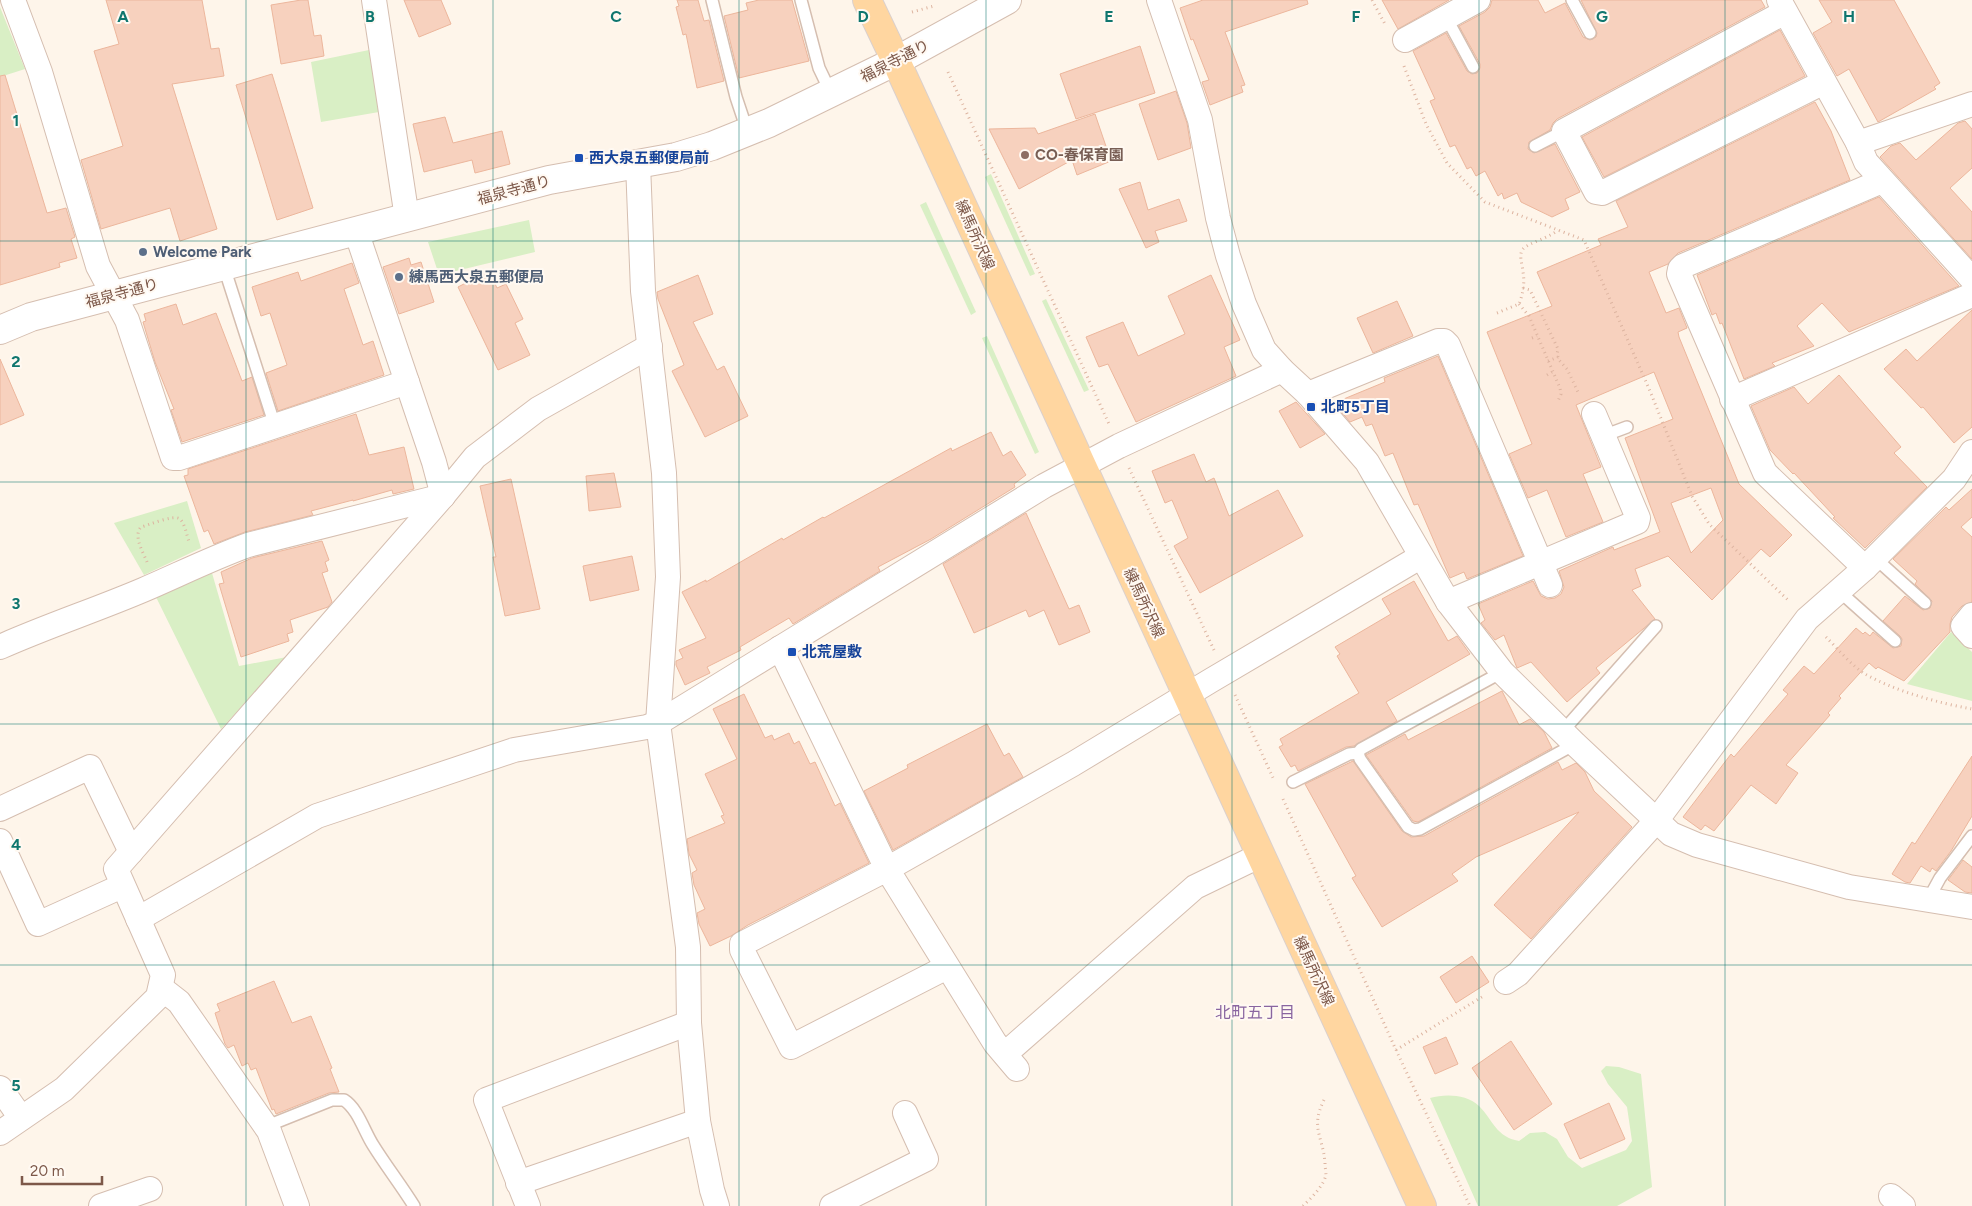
<svg xmlns="http://www.w3.org/2000/svg" width="1972" height="1206" viewBox="0 0 1972 1206" font-family="Figtree,'Noto Sans JP',sans-serif">
	<style>
		.green { fill: #d9efc5 }
		.building { fill: #f7d1be; stroke: #ecb69c; fill-rule: evenodd }
		.lines { fill: none; stroke-linecap: round; stroke-linejoin: round }
		.service-casing { stroke: #d5beb0; stroke-width: 14 }
		.minor-casing { stroke: #d5beb0; stroke-width: 26 }
		.tertiary-casing { stroke: #d5beb0; stroke-width: 30 }
		.primary-casing { stroke: #dbd0cc; stroke-width: 30 }
		.path { stroke: #ddb4a0; stroke-width: 3; stroke-dasharray: 1 4; stroke-linecap: butt }
		.service { stroke: #fff; stroke-width: 11 }
		.minor { stroke: #fff; stroke-width: 24 }
		.tertiary { stroke: #fff; stroke-width: 28 }
		.primary { stroke: #ffd6a0; stroke-width: 28 }
		.grid { fill: none; stroke: #0f766e; stroke-width: 1; stroke-opacity: 0.55 }
		.education-dot { fill: #8d6e63; stroke: #fff9f2; stroke-width: 2 }
		.transit-dot { fill: #1a4fb4; stroke: #fff9f2; stroke-width: 2 }
		.service-dot { fill: #5c6f8a; stroke: #fff9f2; stroke-width: 2 }
		.labels { text-anchor: middle; dominant-baseline: central; stroke-width: 4; stroke-linejoin: round; paint-order: stroke }
		.street-label { font-size: 15px; fill: #7d5849; stroke: #fff9f2 }
		.education-label { font-size: 15px; font-weight: bold; fill: #785e54; stroke: #fff9f2; text-anchor: start }
		.transit-label { font-size: 15px; font-weight: bold; fill: #164399; stroke: #fff9f2; text-anchor: start }
		.service-label { font-size: 15px; font-weight: bold; fill: #4e5e75; stroke: #fff9f2; text-anchor: start }
		.neighbourhood-label { font-size: 16px; fill: #8965a0; stroke: #fff9f2 }
		.grid-label { font-size: 16px; text-anchor: middle; font-weight: bold; fill: #0f766e; stroke: #fff9f2; stroke-width: 4; stroke-linejoin: round; paint-order: stroke }
	</style>
	<rect width="100%" height="100%" fill="#fef5ea"/>
	<!-- green -->
	<g class="green">
		<path d="M 0,7 L 25,69 L 0,77 Z"/>
		<path d="M 369,50 L 379,112 L 321,122 L 311,62 Z"/>
		<path d="M 991,174 L 1035,274 L 1030,276 L 985,177 Z"/>
		<path d="M 926,202 L 976,312 L 971,315 L 920,205 Z"/>
		<path d="M 529,220 L 535,252 L 439,275 L 428,242 Z"/>
		<path d="M 1046,299 L 1089,390 L 1084,392 L 1042,301 Z"/>
		<path d="M 987,336 L 1039,452 L 1035,454 L 982,338 Z"/>
		<path d="M 187,501 L 201,548 L 144,575 L 114,523 Z"/>
		<path d="M 212,573 L 239,666 L 287,657 L 221,729 L 156,597 Z"/>
		<path d="M 1951,632 L 1972,652 L 1972,701 L 1907,684 Z"/>
		<path d="M 1606,1066 L 1619,1067 L 1641,1074 L 1652,1187 L 1617,1206 L 1478,1206 L 1430,1098 C 1445,1094 1466,1094 1479,1106 C 1493,1120 1496,1137 1519,1141 L 1530,1133 L 1545,1132 L 1557,1139 L 1568,1157 L 1582,1168 L 1626,1150 L 1632,1141 L 1627,1107 L 1608,1084 L 1601,1071 Z"/>
	</g>
	<!-- building -->
	<g class="building">
		<path d="M 106,0 L 202,0 L 211,49 L 219,48 L 224,76 L 172,84 L 217,229 L 180,241 L 170,208 L 101,229 L 81,160 L 123,146 L 94,51 L 119,44 Z"/>
		<path d="M 301,0 L 308,0 L 314,36 L 321,35 L 324,56 L 281,64 L 271,5 Z"/>
		<path d="M 404,0 L 441,0 L 451,24 L 419,37 Z"/>
		<path d="M 677,0 L 698,0 L 704,21 L 709,20 L 724,81 L 697,88 L 686,34 L 683,35 L 676,7 L 679,6 Z"/>
		<path d="M 759,0 L 792,0 L 809,61 L 739,78 L 724,16 L 748,10 L 746,3 Z"/>
		<path d="M 1203,0 L 1307,0 L 1308,4 L 1225,32 L 1245,85 L 1241,86 L 1243,92 L 1210,105 L 1202,82 L 1209,80 L 1193,39 L 1191,40 L 1180,8 Z"/>
		<path d="M 1382,0 L 1449,0 L 1398,29 Z"/>
		<path d="M 1492,0 L 1538,0 L 1545,13 L 1565,3 L 1583,37 L 1590,40 L 1596,37 L 1597,33 L 1581,0 L 1761,0 L 1765,7 L 1557,119 L 1553,123 L 1550,130 L 1529,142 L 1528,149 L 1534,153 L 1555,144 L 1580,192 L 1565,199 L 1569,209 L 1552,217 L 1521,202 L 1517,193 L 1504,199 L 1502,193 L 1498,196 L 1485,171 L 1476,176 L 1471,167 L 1467,169 L 1455,145 L 1450,147 L 1430,101 L 1435,99 L 1413,51 L 1446,33 L 1467,71 L 1472,74 L 1477,73 L 1480,68 L 1480,64 L 1459,26 L 1485,12 L 1490,7 Z"/>
		<path d="M 1819,0 L 1894,0 L 1940,83 L 1934,87 L 1936,89 L 1878,122 L 1849,69 L 1837,76 L 1813,33 L 1832,22 Z"/>
		<path d="M 1780,30 L 1805,76 L 1604,177 L 1582,137 Z"/>
		<path d="M 1140,46 L 1155,93 L 1076,119 L 1060,74 Z"/>
		<path d="M 272,74 L 313,208 L 277,220 L 236,85 Z"/>
		<path d="M 5,75 L 47,213 L 66,208 L 75,237 L 71,239 L 77,258 L 59,263 L 60,267 L 0,285 L 0,76 Z"/>
		<path d="M 1176,91 L 1187,123 L 1191,148 L 1158,160 L 1139,104 Z"/>
		<path d="M 1815,102 L 1831,131 L 1850,180 L 1678,253 L 1668,264 L 1649,272 L 1666,313 L 1679,308 L 1687,328 L 1678,332 L 1679,337 L 1739,484 L 1792,535 L 1770,557 L 1761,549 L 1712,600 L 1668,556 L 1635,569 L 1641,586 L 1632,590 L 1655,619 L 1596,668 L 1600,673 L 1567,702 L 1531,662 L 1517,668 L 1504,635 L 1495,640 L 1481,623 L 1485,620 L 1478,604 L 1533,581 L 1541,596 L 1548,599 L 1555,598 L 1561,594 L 1564,587 L 1559,571 L 1613,547 L 1614,550 L 1660,532 L 1625,438 L 1673,419 L 1654,372 L 1576,405 L 1601,467 L 1583,474 L 1603,522 L 1566,537 L 1547,490 L 1528,498 L 1509,454 L 1532,444 L 1487,332 L 1552,306 L 1537,272 L 1601,245 L 1598,239 L 1628,227 L 1616,201 ZM 1711,488 L 1723,520 L 1691,553 L 1671,503 Z"/>
		<path d="M 1095,114 L 1111,161 L 1077,175 L 1072,160 L 1019,189 L 989,129 L 1035,128 L 1038,134 Z"/>
		<path d="M 445,117 L 453,143 L 502,131 L 510,164 L 475,173 L 472,160 L 424,172 L 413,124 Z"/>
		<path d="M 1965,121 L 1972,129 L 1972,168 L 1950,188 L 1972,212 L 1972,259 L 1880,157 L 1891,146 L 1900,143 L 1916,160 L 1958,123 Z"/>
		<path d="M 1140,182 L 1148,210 L 1179,199 L 1187,221 L 1155,231 L 1159,242 L 1146,248 L 1119,189 Z"/>
		<path d="M 1879,197 L 1959,286 L 1849,332 L 1822,303 L 1797,326 L 1814,346 L 1772,363 L 1775,366 L 1744,379 L 1722,323 L 1720,324 L 1716,313 L 1712,315 L 1697,275 Z"/>
		<path d="M 409,258 L 411,265 L 421,262 L 434,302 L 399,314 L 383,267 Z"/>
		<path d="M 352,263 L 359,283 L 344,289 L 363,345 L 373,341 L 384,375 L 278,411 L 266,373 L 287,365 L 270,313 L 261,316 L 252,287 L 298,272 L 301,281 Z"/>
		<path d="M 489,271 L 497,288 L 506,284 L 523,319 L 515,323 L 530,355 L 498,370 L 458,287 Z"/>
		<path d="M 698,275 L 713,314 L 693,322 L 717,370 L 724,366 L 748,416 L 705,437 L 672,371 L 684,365 L 658,299 L 657,292 Z"/>
		<path d="M 1211,275 L 1240,340 L 1224,347 L 1236,376 L 1136,422 L 1108,364 L 1099,367 L 1086,337 L 1123,322 L 1138,356 L 1185,334 L 1168,296 Z"/>
		<path d="M 1397,301 L 1413,336 L 1373,353 L 1357,318 Z"/>
		<path d="M 176,304 L 183,325 L 216,313 L 242,381 L 252,377 L 264,415 L 182,442 L 171,410 L 174,409 L 155,362 L 143,322 L 146,321 L 144,314 Z"/>
		<path d="M 1972,310 L 1972,427 L 1954,443 L 1923,407 L 1921,408 L 1884,369 L 1906,349 L 1917,361 Z"/>
		<path d="M 1438,356 L 1523,556 L 1467,579 L 1464,572 L 1450,578 L 1418,504 L 1414,505 L 1393,453 L 1385,456 L 1372,424 L 1366,426 L 1362,417 L 1350,422 L 1334,403 L 1385,382 L 1384,378 Z"/>
		<path d="M 0,359 L 24,415 L 0,425 Z"/>
		<path d="M 1839,375 L 1901,447 L 1894,453 L 1927,487 L 1865,548 L 1833,518 L 1835,517 L 1794,473 L 1793,474 L 1770,450 L 1751,406 L 1794,387 L 1808,404 Z"/>
		<path d="M 1296,402 L 1325,434 L 1300,448 L 1279,411 Z"/>
		<path d="M 356,414 L 369,455 L 404,447 L 414,489 L 393,494 L 392,490 L 353,501 L 353,500 L 311,511 L 313,515 L 245,532 L 214,544 L 208,530 L 204,532 L 184,476 L 188,475 L 188,469 Z"/>
		<path d="M 991,432 L 1003,456 L 1011,451 L 1026,475 L 1014,484 L 1015,487 L 931,539 L 878,567 L 880,571 L 793,624 L 789,618 L 740,647 L 741,650 L 707,667 L 710,673 L 685,685 L 676,665 L 676,661 L 683,658 L 679,650 L 706,638 L 682,592 L 706,580 L 706,582 L 782,538 L 783,540 L 823,517 L 824,518 L 951,448 L 952,451 Z"/>
		<path d="M 1194,454 L 1206,482 L 1214,478 L 1229,516 L 1278,490 L 1303,536 L 1200,593 L 1174,546 L 1188,538 L 1172,500 L 1165,503 L 1152,471 Z"/>
		<path d="M 614,473 L 621,507 L 589,511 L 586,476 Z"/>
		<path d="M 511,479 L 540,609 L 505,616 L 493,557 L 496,557 L 480,486 Z"/>
		<path d="M 1972,489 L 1972,517 L 1961,527 L 1972,537 L 1972,602 L 1962,606 L 1952,617 L 1950,624 L 1950,632 L 1904,681 L 1878,667 L 1876,669 L 1869,663 L 1839,696 L 1841,698 L 1828,713 L 1830,715 L 1786,765 L 1798,773 L 1776,804 L 1751,785 L 1714,831 L 1705,825 L 1701,830 L 1683,817 L 1731,754 L 1734,757 L 1788,694 L 1783,690 L 1804,666 L 1814,674 L 1856,628 L 1863,634 L 1865,632 L 1870,636 L 1873,632 L 1893,648 L 1901,646 L 1902,639 L 1900,636 L 1883,621 L 1905,596 L 1923,610 L 1930,608 L 1932,601 L 1915,584 L 1917,581 L 1893,559 L 1946,507 L 1949,510 Z"/>
		<path d="M 1026,513 L 1069,609 L 1079,605 L 1090,632 L 1059,645 L 1044,610 L 1029,617 L 1026,610 L 974,633 L 943,564 Z"/>
		<path d="M 322,541 L 329,560 L 325,562 L 328,571 L 322,573 L 332,602 L 328,607 L 290,620 L 293,632 L 287,634 L 289,641 L 241,657 L 219,584 L 224,583 L 221,572 L 252,558 Z"/>
		<path d="M 632,556 L 639,590 L 590,601 L 583,566 Z"/>
		<path d="M 1414,581 L 1448,641 L 1457,636 L 1470,654 L 1386,702 L 1397,721 L 1354,746 L 1346,747 L 1298,771 L 1295,765 L 1291,767 L 1279,747 L 1283,745 L 1280,739 L 1359,693 L 1337,656 L 1340,654 L 1335,647 L 1391,614 L 1382,599 Z"/>
		<path d="M 1502,691 L 1519,725 L 1530,719 L 1544,732 L 1552,748 L 1418,822 L 1413,821 L 1366,755 L 1405,734 L 1408,740 Z"/>
		<path d="M 744,694 L 765,738 L 772,735 L 774,740 L 789,733 L 794,744 L 799,741 L 810,764 L 815,762 L 835,806 L 840,803 L 869,863 L 748,925 L 731,936 L 710,946 L 699,924 L 697,913 L 705,909 L 694,885 L 692,873 L 697,870 L 689,854 L 687,839 L 725,823 L 721,816 L 724,815 L 705,774 L 737,759 L 713,709 Z"/>
		<path d="M 987,724 L 1004,756 L 1009,753 L 1023,777 L 893,850 L 864,791 L 908,768 L 907,765 Z"/>
		<path d="M 1972,756 L 1972,816 L 1951,851 L 1936,871 L 1932,868 L 1930,872 L 1921,866 L 1910,883 L 1905,882 L 1892,874 L 1912,842 L 1915,844 Z"/>
		<path d="M 1353,761 L 1402,831 L 1411,837 L 1424,836 L 1558,762 L 1562,770 L 1576,763 L 1585,772 L 1594,791 L 1632,827 L 1531,939 L 1494,905 L 1579,812 L 1476,857 L 1452,874 L 1458,881 L 1382,927 L 1352,878 L 1356,876 L 1305,784 Z"/>
		<path d="M 1963,860 L 1972,867 L 1972,893 L 1965,892 L 1948,880 Z"/>
		<path d="M 1472,956 L 1489,982 L 1456,1003 L 1440,977 Z"/>
		<path d="M 274,981 L 292,1023 L 311,1016 L 332,1068 L 330,1069 L 339,1092 L 329,1093 L 276,1114 L 274,1109 L 272,1110 L 256,1068 L 251,1070 L 248,1063 L 242,1066 L 234,1045 L 228,1048 L 225,1044 L 215,1013 L 220,1011 L 217,1004 Z"/>
		<path d="M 1446,1037 L 1458,1064 L 1435,1074 L 1423,1047 Z"/>
		<path d="M 1511,1041 L 1552,1104 L 1514,1130 L 1472,1068 Z"/>
		<path d="M 1609,1103 L 1625,1139 L 1580,1159 L 1564,1124 Z"/>
	</g>
	<g class="lines">
		<!-- service casing -->
		<g class="service-casing">
			<g id="service">
				<path d="M 712,0 L 736,97 L 748,133"/>
				<path d="M 801,0 L 819,68 L 831,93"/>
				<path d="M 1572,0 L 1590,33"/>
				<path d="M 1446,17 L 1473,67"/>
				<path d="M 1535,146 L 1564,131"/>
				<path d="M 224,267 L 275,426"/>
				<path d="M 1603,436 L 1627,427"/>
				<path d="M 1875,558 L 1925,603"/>
				<path d="M 1839,591 L 1895,641"/>
				<path d="M 1502,672 L 1361,749 L 1358,753 L 1360,759 L 1408,827 L 1414,830 L 1420,829 L 1575,744"/>
				<path d="M 1562,732 L 1656,626"/>
				<path d="M 1293,782 L 1349,754 L 1358,753"/>
				<path d="M 1928,900 L 1940,878 L 1972,836"/>
				<path d="M 267,1126 L 332,1100 L 344,1100 C 358,1109 364,1131 373,1145 C 386,1166 401,1185 414,1206"/>
			</g>
		</g>
		<!-- minor casing -->
		<g class="minor-casing">
			<g id="minor">
				<path d="M 13,0 L 40,72 L 98,266 L 127,320 L 173,458 L 179,458 L 407,382"/>
				<path d="M 374,0 L 407,218"/>
				<path d="M 1159,0 L 1200,120 L 1218,218 L 1228,256 L 1244,304 L 1264,350 L 1282,370 L 1308,394 L 1367,462 L 1448,602 L 1502,672 L 1575,744 L 1671,834 L 1697,845 L 1849,887 L 1972,907"/>
				<path d="M 1779,0 L 1858,143 L 1866,162 L 1972,279"/>
				<path d="M 1785,12 L 1564,131 L 1596,192 L 1602,193 L 1824,82"/>
				<path d="M 1405,40 L 1478,0"/>
				<path d="M 1858,143 L 1972,104"/>
				<path d="M 638,164 L 643,291 L 664,473 L 668,577 L 658,723 L 688,947 L 689,1023 L 698,1121 L 712,1190 L 717,1206"/>
				<path d="M 356,231 L 434,462 L 443,496"/>
				<path d="M 1308,394 L 1438,341 L 1444,341 L 1448,345 L 1550,585"/>
				<path d="M 1732,399 L 1972,295"/>
				<path d="M 1865,568 L 1765,473 L 1679,274 L 1680,269 L 1683,266 L 1882,181"/>
				<path d="M 1448,602 L 1637,522 L 1638,518 L 1594,414"/>
				<path d="M 1972,615 L 1963,626 L 1972,636"/>
				<path d="M 0,647 C 47,626 96,610 143,590 C 178,575 212,558 248,545 L 443,496"/>
				<path d="M 780,648 L 887,869 L 1073,764 L 1210,681 L 1420,557"/>
				<path d="M 0,809 L 90,767 L 131,852"/>
				<path d="M 0,841 L 38,924 L 122,886"/>
				<path d="M 138,919 L 317,816 L 514,750 L 647,727 L 658,723 L 1044,486 L 1119,446 L 1282,370"/>
				<path d="M 947,967 L 791,1047 L 742,950 L 742,944 L 887,869 L 995,1043 L 1017,1069"/>
				<path d="M 1506,982 L 1518,974 L 1656,821 L 1807,619 L 1865,568 L 1954,479 L 1972,452"/>
				<path d="M 161,988 L 179,1002 L 269,1131 L 297,1206"/>
				<path d="M 1005,1054 L 1195,887 L 1261,855"/>
				<path d="M 0,1088 L 21,1118"/>
				<path d="M 0,1133 L 64,1089 L 158,997 L 163,975 L 116,869 L 443,496 L 475,457 L 538,409 L 650,346"/>
				<path d="M 518,1183 L 698,1121"/>
				<path d="M 1891,1196 L 1903,1206"/>
				<path d="M 101,1206 L 150,1189"/>
				<path d="M 528,1206 L 486,1100 L 689,1023"/>
				<path d="M 832,1206 L 926,1159 L 905,1113"/>
			</g>
		</g>
		<!-- tertiary casing -->
		<g class="tertiary-casing">
			<path id="tertiary" d="M 0,330 L 31,317 L 549,180 L 676,157 L 712,146 L 769,123 L 896,61 L 1007,0"/>
		</g>
		<!-- primary casing -->
		<g class="primary-casing">
			<path id="primary" d="M 867,0 L 896,61 L 1422,1206"/>
		</g>
		<!-- path -->
		<g class="path">
			<path d="M 1372,0 L 1386,26"/>
			<path d="M 912,12 L 934,6"/>
			<path d="M 1404,66 L 1426,124 L 1447,163 L 1485,202 L 1584,240 L 1650,391 L 1692,496 L 1709,524 L 1789,601"/>
			<path d="M 948,72 L 1109,424"/>
			<path d="M 1523,288 L 1530,290 L 1558,349 L 1557,354 L 1559,360 L 1567,369 L 1579,394"/>
			<path d="M 1519,304 L 1529,316 L 1560,388 L 1561,394 L 1558,401"/>
			<path d="M 1497,313 L 1519,304 C 1523,294 1525,283 1523,272 C 1523,266 1518,255 1523,249 C 1528,243 1549,238 1558,230"/>
			<path d="M 1532,338 L 1537,336"/>
			<path d="M 1548,361 L 1558,357"/>
			<path d="M 1547,375 L 1552,372"/>
			<path d="M 1129,468 L 1214,650"/>
			<path d="M 147,562 C 143,552 133,536 141,527 C 149,525 174,514 180,519 C 185,524 187,536 189,542"/>
			<path d="M 1826,637 C 1837,648 1852,666 1865,674 C 1895,691 1938,703 1972,709"/>
			<path d="M 1235,695 L 1274,780"/>
			<path d="M 1283,799 L 1396,1050 L 1470,1206"/>
			<path d="M 1396,1050 L 1485,995"/>
			<path d="M 1303,1206 C 1311,1198 1323,1187 1326,1175 C 1326,1172 1325,1167 1325,1163 C 1323,1136 1310,1128 1324,1100"/>
		</g>
		<!-- service -->
		<use href="#service" class="service"/>
		<!-- minor -->
		<use href="#minor" class="minor"/>
		<!-- tertiary -->
		<use href="#tertiary" class="tertiary"/>
		<!-- primary -->
		<use href="#primary" class="primary"/>
	</g>
	<!-- grid -->
	<path class="grid" d="M 246,0 L 246,1206M 493,0 L 493,1206M 739,0 L 739,1206M 986,0 L 986,1206M 1232,0 L 1232,1206M 1479,0 L 1479,1206M 1725,0 L 1725,1206M 0,241 L 1972,241M 0,482 L 1972,482M 0,724 L 1972,724M 0,965 L 1972,965"/>
	<!-- markers -->
	<circle class="education-dot" cx="1025" cy="155" r="5"/>
	<g class="transit-dot">
		<rect x="574" y="153" width="10" height="10" rx="2.5"/>
		<rect x="1306" y="402" width="10" height="10" rx="2.5"/>
		<rect x="787" y="647" width="10" height="10" rx="2.5"/>
	</g>
	<g class="service-dot">
		<circle cx="143" cy="252" r="5"/>
		<circle cx="399" cy="277" r="5"/>
	</g>
	<g class="labels">
		<!-- street labels -->
		<g class="street-label">
			<text transform="translate(895 61) rotate(-27)">福泉寺通り</text>
			<text transform="translate(514 190) rotate(-15)">福泉寺通り</text>
			<text transform="translate(975 235) rotate(66)">練馬所沢線</text>
			<text transform="translate(122 293) rotate(-15)">福泉寺通り</text>
			<text transform="translate(1144 603) rotate(65)">練馬所沢線</text>
			<text transform="translate(1314 971) rotate(65)">練馬所沢線</text>
		</g>
		<!-- education labels -->
		<g class="education-label">
			<text x="1035" y="155">CO-春保育園</text>
		</g>
		<!-- transit labels -->
		<g class="transit-label">
			<text x="589" y="158">西大泉五郵便局前</text>
			<text x="1321" y="407">北町5丁目</text>
			<text x="802" y="652">北荒屋敷</text>
		</g>
		<!-- service labels -->
		<g class="service-label">
			<text x="153" y="252">Welcome Park</text>
			<text x="409" y="277">練馬西大泉五郵便局</text>
		</g>
		<!-- neighbourhood labels -->
		<g class="neighbourhood-label">
			<text x="1255" y="1012">北町五丁目</text>
		</g>
	</g>
	<g class="grid-label">
		<text x="123" y="22">A</text>
		<text x="370" y="22">B</text>
		<text x="616" y="22">C</text>
		<text x="863" y="22">D</text>
		<text x="1109" y="22">E</text>
		<text x="1356" y="22">F</text>
		<text x="1602" y="22">G</text>
		<text x="1849" y="22">H</text>
		<text x="16" y="126">1</text>
		<text x="16" y="367">2</text>
		<text x="16" y="609">3</text>
		<text x="16" y="850">4</text>
		<text x="16" y="1091">5</text>
	</g>
	<!-- scale -->
	<path d="M22 1176v8h80v-8" fill="none" stroke="#7d5849" stroke-width="2.5"/>
	<text x="30" y="1176" font-size="15" fill="#7d5849" stroke="#fff9f2" stroke-width="4" paint-order="stroke">20 m</text>
</svg>
